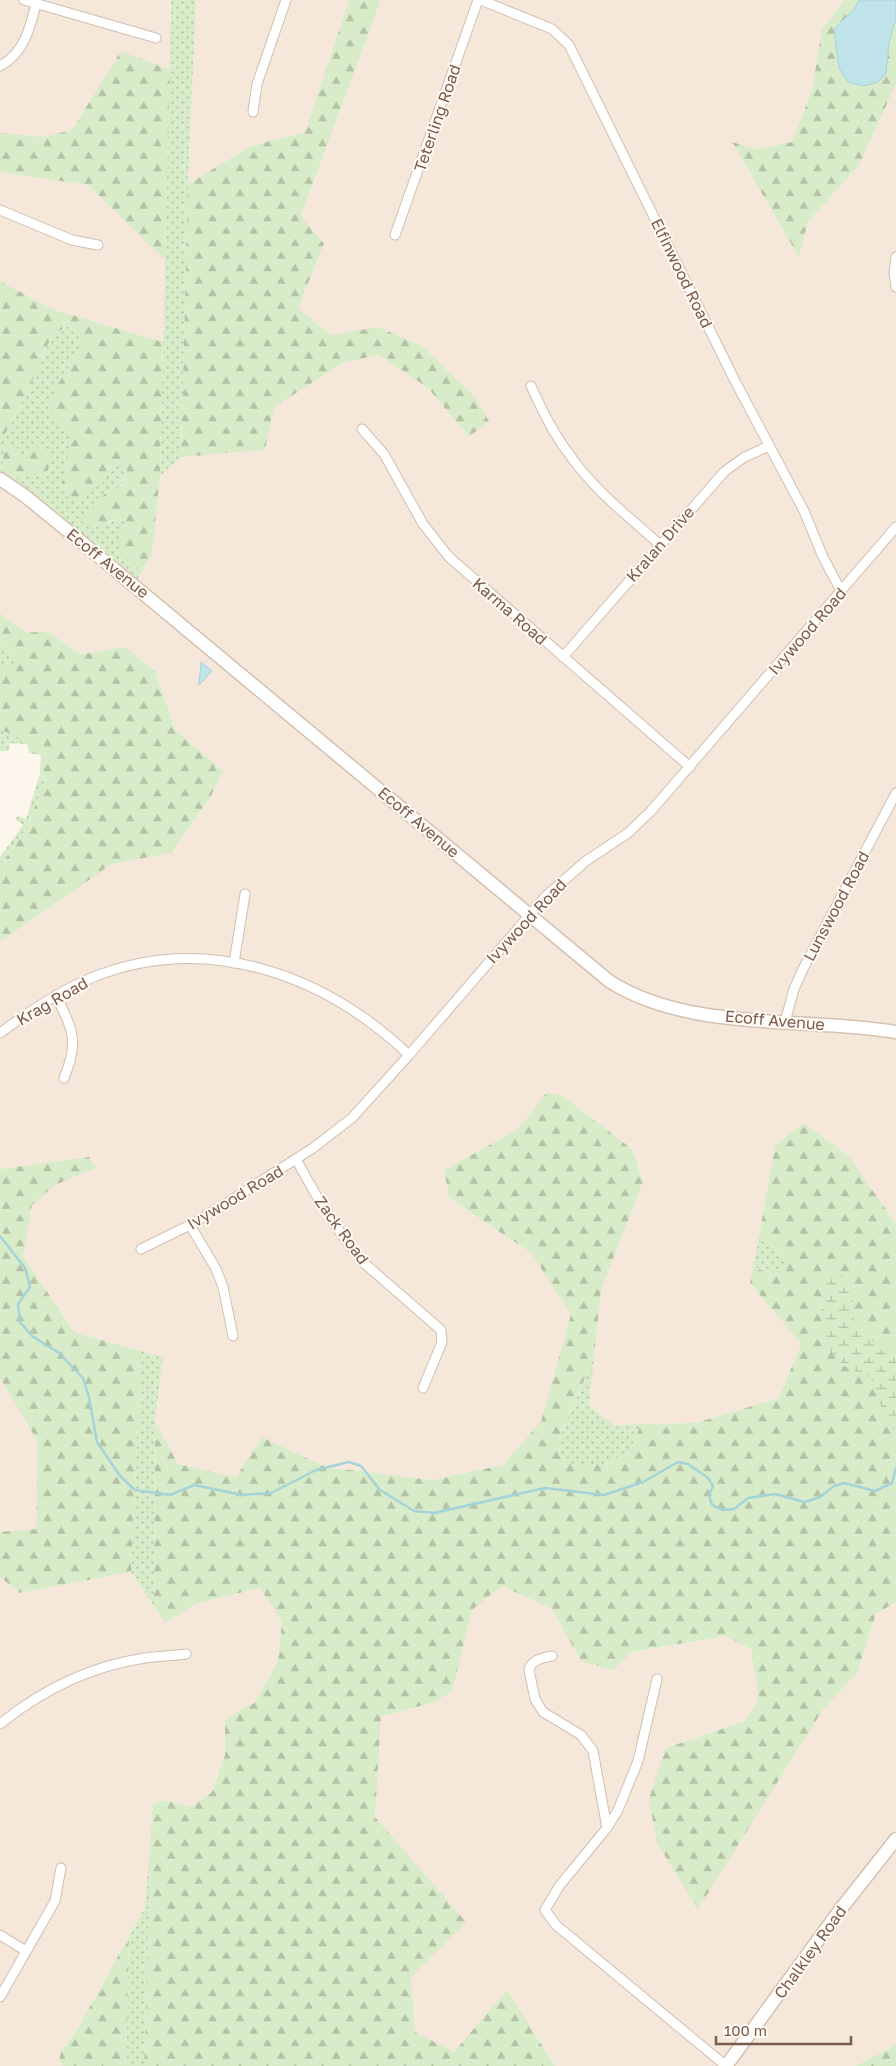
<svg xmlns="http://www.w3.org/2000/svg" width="896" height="2066" viewBox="0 0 896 2066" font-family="'Golos Text',sans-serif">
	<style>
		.residential { fill: #f5e8da }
		.grass { fill: url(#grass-dots) }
		.forest { fill: url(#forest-firs) }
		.wetland { fill: url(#wetland-marsh) }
		.water { fill: #bfe3e8; stroke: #a5d3da }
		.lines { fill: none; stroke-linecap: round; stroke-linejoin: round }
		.stream { stroke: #a5d3da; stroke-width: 2.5 }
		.street-casing { stroke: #d1beb0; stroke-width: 11 }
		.secondary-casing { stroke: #d6c0b0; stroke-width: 15 }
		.street { stroke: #fff; stroke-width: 9 }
		.secondary { stroke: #fff; stroke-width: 12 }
		.labels { text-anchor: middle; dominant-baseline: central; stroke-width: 4; stroke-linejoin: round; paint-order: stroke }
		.street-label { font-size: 16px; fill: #7a5c4d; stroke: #fffaf3 }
	</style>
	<defs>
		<pattern id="grass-dots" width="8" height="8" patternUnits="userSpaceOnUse" patternTransform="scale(1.25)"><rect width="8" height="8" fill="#d8ecc9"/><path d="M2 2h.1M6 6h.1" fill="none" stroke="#b4c2a5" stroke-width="1.8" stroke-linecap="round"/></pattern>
		<pattern id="forest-firs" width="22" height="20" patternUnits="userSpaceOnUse" patternTransform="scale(1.25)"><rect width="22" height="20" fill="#d8ecc9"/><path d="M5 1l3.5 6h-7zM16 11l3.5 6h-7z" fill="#b4c2a5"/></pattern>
		<pattern id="wetland-marsh" width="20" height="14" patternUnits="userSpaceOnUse" patternTransform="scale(1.25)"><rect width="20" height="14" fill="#d8ecc9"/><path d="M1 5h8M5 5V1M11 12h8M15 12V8" fill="none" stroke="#b4c2a5"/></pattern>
	</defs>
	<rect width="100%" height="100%" fill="#fdf6ec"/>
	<!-- residential -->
	<g class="residential">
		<path d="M 0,0 L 171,0 L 170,69 L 121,51 L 72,130 L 44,137 L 0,133 Z"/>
		<path d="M 196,0 L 349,0 L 305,132 L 251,146 L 188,184 Z"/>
		<path d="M 381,0 L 844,0 L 822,29 L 812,90 L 792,142 L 756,149 L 732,143 L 799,256 L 808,222 L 859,165 L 896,84 L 896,1031 L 846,1024 L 738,1017 L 695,1011 L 638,996 L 609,980 L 347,763 L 609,981 L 636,997 L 652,1003 L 693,1012 L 736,1019 L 846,1026 L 896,1032 L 896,1224 L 848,1155 L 803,1123 L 775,1146 L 750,1283 L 801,1344 L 779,1398 L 694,1423 L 614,1425 L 589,1405 L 601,1290 L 643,1182 L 632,1149 L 564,1097 L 547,1092 L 518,1129 L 444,1170 L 449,1198 L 531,1253 L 571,1314 L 541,1421 L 503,1465 L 432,1480 L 326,1467 L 262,1437 L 236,1477 L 178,1464 L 155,1421 L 163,1357 L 74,1332 L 23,1256 L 32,1205 L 55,1185 L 95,1168 L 88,1157 L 0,1169 L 0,942 L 112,864 L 171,853 L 210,798 L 223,771 L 175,730 L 155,671 L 125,647 L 81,654 L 47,631 L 27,634 L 0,613 L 0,480 L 25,496 L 241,674 L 135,585 L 152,555 L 160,476 L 181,457 L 265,450 L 274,407 L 345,362 L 379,355 L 428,388 L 469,437 L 489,421 L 475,397 L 422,346 L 378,327 L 331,335 L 298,308 L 324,244 L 301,217 Z"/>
		<path d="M 0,171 L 11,174 L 88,185 L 165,260 L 163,342 L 52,309 L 0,281 Z"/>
		<path d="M 0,1378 L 38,1442 L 36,1530 L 0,1532 Z"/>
		<path d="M 131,1572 L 165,1622 L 197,1603 L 260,1588 L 282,1622 L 278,1661 L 254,1703 L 225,1719 L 225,1755 L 212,1792 L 191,1807 L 165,1800 L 153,1804 L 145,1907 L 78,2028 L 61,2052 L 59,2060 L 63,2066 L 0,2066 L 0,1577 L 20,1593 Z"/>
		<path d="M 502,1586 L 552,1609 L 581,1661 L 726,1636 L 751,1649 L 759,1699 L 745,1721 L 666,1748 L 822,1711 L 857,1673 L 876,1614 L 896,1602 L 896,2045 L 855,2066 L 555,2066 L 507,1990 L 454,2053 L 415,2032 L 411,1977 L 375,1817 L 381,1717 L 434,1702 L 452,1692 L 472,1610 Z"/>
	</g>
	<!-- grass -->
	<g class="grass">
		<path d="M 171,0 L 196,0 L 188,184 L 181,457 L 160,476 Z"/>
		<path d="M 68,326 L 77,334 L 83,345 L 58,384 L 56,419 L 71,435 L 71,446 L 102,483 L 110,467 L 123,463 L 127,470 L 107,523 L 122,518 L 127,523 L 123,560 L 143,570 L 136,582 L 0,475 L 0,443 L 28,391 L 52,335 Z"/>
		<path d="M 0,642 C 8,649 17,658 18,669 C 11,669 10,664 0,664 Z"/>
		<path d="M 0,723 L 4,731 L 20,738 L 22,744 L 10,743 L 9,751 L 0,751 Z"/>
		<path d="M 40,773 L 45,780 L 27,827 L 0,866 L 0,857 L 23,825 L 15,819 L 18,816 L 26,819 Z"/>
		<path d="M 759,1235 L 780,1254 L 788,1269 C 776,1276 764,1272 753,1266 Z"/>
		<path d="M 141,1351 L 163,1357 L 155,1421 L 154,1606 L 131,1572 Z"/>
		<path d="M 594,1357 L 589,1405 L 614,1425 L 641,1424 L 629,1453 L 605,1464 L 573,1464 L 560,1455 L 558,1441 Z"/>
		<path d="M 153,1804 L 144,2066 L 126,2066 L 129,1936 L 145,1907 Z"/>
	</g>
	<!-- forest -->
	<g class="forest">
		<path d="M 349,0 L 381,0 L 301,216 L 324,244 L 298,308 L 331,335 L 378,327 L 422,346 L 475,397 L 489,421 L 469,437 L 428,388 L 379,355 L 345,362 L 274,407 L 265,450 L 181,457 L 188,184 L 251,146 L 305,132 Z"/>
		<path d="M 844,0 L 859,0 L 854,9 L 834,29 L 839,68 L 887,57 L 893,27 L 896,21 L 896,84 L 859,165 L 808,222 L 799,257 L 732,142 L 756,149 L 792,142 L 812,90 L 822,29 Z"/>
		<path d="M 121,51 L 170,69 L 165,260 L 88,185 L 11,174 L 0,171 L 0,133 L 44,137 L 72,130 Z"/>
		<path d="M 0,281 L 52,309 L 163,342 L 160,476 L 152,555 L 143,570 L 123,560 L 120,534 L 127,523 L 122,518 L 88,527 L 82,524 C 94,504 100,493 122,486 L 127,470 L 123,463 L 110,467 L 102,483 L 81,501 L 69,499 L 62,484 L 71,446 L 71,435 L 56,419 L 48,406 L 58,384 L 83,345 L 77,334 L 68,326 L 52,335 L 28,391 L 0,443 Z"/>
		<path d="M 7,446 L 16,446 L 26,459 L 35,446 L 41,448 L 50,458 L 48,470 L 40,476 C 29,473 23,473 15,480 C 0,469 0,465 7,446 Z"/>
		<path d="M 0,613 L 27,633 L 47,631 L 81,654 L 125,647 L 155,671 L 175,730 L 223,771 L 210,798 L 171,853 L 112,864 L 0,942 L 0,866 L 27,827 L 45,780 L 40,773 L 41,755 L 29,753 L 27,744 L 22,744 L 19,738 L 4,731 L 0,723 L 0,664 L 8,664 L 14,669 L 18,669 C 17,658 8,649 0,642 Z"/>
		<path d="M 547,1092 L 564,1097 L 632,1149 L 643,1182 L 601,1290 L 594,1357 L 558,1440 L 560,1455 L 573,1464 L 605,1464 L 629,1453 L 641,1424 L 695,1423 L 779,1398 L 801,1344 L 750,1283 L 753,1266 C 764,1272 776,1276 788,1269 L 780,1254 L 759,1235 L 775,1146 L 803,1123 L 848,1155 L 896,1224 L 896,1602 L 876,1614 L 857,1673 L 822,1711 L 698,1909 L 657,1843 L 649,1799 L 666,1748 L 745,1721 L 759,1699 L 751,1649 L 726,1636 L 632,1652 L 613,1670 L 581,1661 L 552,1609 L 502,1586 L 472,1610 L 452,1692 L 434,1702 L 381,1717 L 375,1817 L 466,1922 L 411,1977 L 415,2032 L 454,2052 L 507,1990 L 555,2066 L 144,2066 L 153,1804 L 165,1800 L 191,1807 L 212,1792 L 225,1755 L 225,1719 L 254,1703 L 278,1661 L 282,1622 L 260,1588 L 197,1603 L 165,1623 L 154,1606 L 155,1421 L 178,1464 L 236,1477 L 262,1437 L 326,1467 L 432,1480 L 503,1465 L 541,1421 L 571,1314 L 531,1253 L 449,1198 L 444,1170 L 518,1129 Z"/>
		<path d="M 89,1157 L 96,1168 L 55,1185 L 32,1205 L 23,1256 L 74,1332 L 141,1351 L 131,1572 L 20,1593 L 0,1577 L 0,1532 L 36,1529 L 38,1442 L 0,1378 L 0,1169 Z"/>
		<path d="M 129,1936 L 126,2066 L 63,2066 L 59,2060 L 61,2052 L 78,2028 Z"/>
		<path d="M 896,2045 L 896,2066 L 855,2066 Z"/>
	</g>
	<!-- wetland -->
	<path class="wetland" d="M 843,1275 L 852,1284 L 854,1319 L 880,1349 L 896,1356 L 896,1431 L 887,1422 L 871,1378 L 844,1366 L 829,1349 L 821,1308 L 828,1278 Z"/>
	<!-- water -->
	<g class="water">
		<path d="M 859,0 L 896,0 L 896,21 L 893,27 L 889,44 L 886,73 L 877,83 L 862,86 L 848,82 L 839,68 L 834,29 L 854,9 Z"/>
		<path d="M 201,662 L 212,671 L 199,685 Z"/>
	</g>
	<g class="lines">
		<!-- stream -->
		<path class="stream" d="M 0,1236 L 25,1268 L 30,1287 L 18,1304 L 20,1322 L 32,1336 L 59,1353 L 83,1378 L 89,1397 L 97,1442 L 120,1476 L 135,1490 L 170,1495 L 194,1485 L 242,1495 L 271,1493 L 316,1470 L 349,1462 L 361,1466 L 380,1490 L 414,1511 L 434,1513 L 545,1488 L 604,1495 L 643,1482 L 678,1462 L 688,1464 L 708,1478 L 713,1486 L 709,1495 L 712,1505 L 723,1510 L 734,1509 L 748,1498 L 775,1494 L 805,1502 L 820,1497 L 834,1486 L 844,1483 L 875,1491 L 892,1483 L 896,1468"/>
		<!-- street casing -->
		<g class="street-casing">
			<g id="street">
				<path d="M 24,0 L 156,38"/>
				<path d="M 481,0 L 552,29 L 569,45 L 735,381 L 804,511 L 823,557 L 841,591"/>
				<path d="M 0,66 C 25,53 31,25 37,0"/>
				<path d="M 253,112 L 257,84 L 286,0"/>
				<path d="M 0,210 L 72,240 L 98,245"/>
				<path d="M 395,235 L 478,0"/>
				<path d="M 896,257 L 894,273 L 896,287"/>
				<path d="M 531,386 C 542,410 553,433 569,454 C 593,489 628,516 659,544"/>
				<path d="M 362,429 L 384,454 L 423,524 L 449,557 L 690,767"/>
				<path d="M 563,657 L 724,472 L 743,458 L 769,446"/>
				<path d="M 234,963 L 245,894"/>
				<path d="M 56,995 C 72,1030 80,1040 64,1078"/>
				<path d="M 785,1022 L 794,989 L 804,967 L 896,793"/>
				<path d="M 0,1033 C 29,1012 58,992 91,978 C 205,931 324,974 409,1055"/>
				<path d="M 296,1159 C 315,1195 337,1232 364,1263 L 441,1330 L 442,1342 L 423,1388"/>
				<path d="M 190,1225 L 216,1269 L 223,1287 L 233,1336"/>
				<path d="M 141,1249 L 190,1225 L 222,1206 L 313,1148 L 352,1118 L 409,1055 L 546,896 L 586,861 L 628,833 L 651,811 L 896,527"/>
				<path d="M 552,1656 C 542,1658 531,1660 529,1670 L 535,1699 L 543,1712 L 581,1735 L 593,1751 L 607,1828 L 560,1885 L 545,1910 L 556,1925 L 726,2066"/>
				<path d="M 0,1724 C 42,1690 91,1666 145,1658 C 158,1656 173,1656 186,1654"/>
				<path d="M 607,1828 L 618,1810 L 638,1761 L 657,1679"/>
				<path d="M 0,1935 L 26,1951"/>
				<path d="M 0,1997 L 55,1901 L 61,1868"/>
			</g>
		</g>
		<!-- secondary casing -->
		<g class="secondary-casing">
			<g id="secondary">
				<path d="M 0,479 L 25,496 L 79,540 L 609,981 C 688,1032 806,1017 896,1032"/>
				<path d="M 726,2066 L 840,1910 L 896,1839"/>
			</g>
		</g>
		<!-- street -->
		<use href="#street" class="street"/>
		<!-- secondary -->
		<use href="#secondary" class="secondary"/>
	</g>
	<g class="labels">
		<!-- street labels -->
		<g class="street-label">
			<text transform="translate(437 118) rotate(-71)">Teterling Road</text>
			<text transform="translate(682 273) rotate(64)">Elfinwood Road</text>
			<text transform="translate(660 544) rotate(-49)">Kralan Drive</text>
			<text transform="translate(108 563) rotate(39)">Ecoff Avenue</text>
			<text transform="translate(510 611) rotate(41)">Karma Road</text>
			<text transform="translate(807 631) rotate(-49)">Ivywood Road</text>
			<text transform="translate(419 822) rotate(40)">Ecoff Avenue</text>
			<text transform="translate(836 906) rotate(-62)">Lunswood Road</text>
			<text transform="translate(526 921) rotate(-47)">Ivywood Road</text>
			<text transform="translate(52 1001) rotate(-30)">Krag Road</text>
			<text transform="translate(775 1020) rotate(5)">Ecoff Avenue</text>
			<text transform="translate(235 1197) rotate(-31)">Ivywood Road</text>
			<text transform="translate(342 1230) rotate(54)">Zack Road</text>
			<text transform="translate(810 1952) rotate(-54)">Chalkley Road</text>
		</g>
	</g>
	<!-- scale -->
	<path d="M716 2036v8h135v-8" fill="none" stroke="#7a5c4d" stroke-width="2.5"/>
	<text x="724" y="2036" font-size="15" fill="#7a5c4d" stroke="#fffaf3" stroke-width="4" paint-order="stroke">100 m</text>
</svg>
